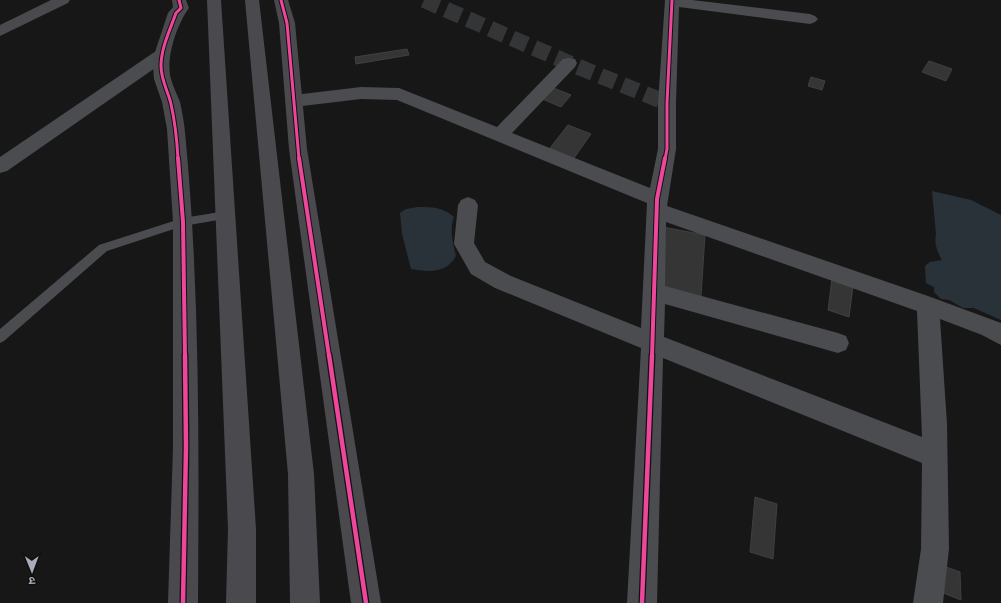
<svg xmlns="http://www.w3.org/2000/svg" width="1001" height="603" viewBox="0 0 1001 603" font-family="'Golos Text','Noto Sans Devanagari',sans-serif">
	<style>
		.water { fill: #2a3239 }
		.building { fill: #353536; stroke: #3f4043 }
		.lines { fill: none; stroke-linecap: round; stroke-linejoin: round }
		.street-tunnel { stroke: #343537; stroke-width: 16; stroke-dasharray: 16 8; stroke-linecap: butt }
		.lane { fill: #4b4c50; fill-rule: evenodd }
		.street { fill: #4b4c50; fill-rule: evenodd }
		.secondary { fill: #4a4a4e; fill-rule: evenodd }
		.cycleway-far2-casing { stroke: #111113; stroke-width: 5 }
		.cycleway-far1-casing { stroke: #111113; stroke-width: 6 }
		.cycleway-casing { stroke: #111113; stroke-width: 7 }
		.cycleway-far2 { stroke: #ed469a; stroke-width: 3 }
		.cycleway-far1 { stroke: #ed469a; stroke-width: 4 }
		.cycleway { stroke: #ed469a; stroke-width: 4.5 }
	</style>
	<rect width="100%" height="100%" fill="#171717"/>
	<!-- water -->
	<g class="water">
		<path d="M 932,191 L 971,200 L 1001,215 L 1001,320 L 974,308 L 963,308 L 949,300 L 941,299 L 934,292 L 934,287 L 926,283 L 925,266 L 930,262 L 942,260 C 937,251 934,244 936,234 Z"/>
		<path d="M 418,207 C 432,207 443,207 454,217 C 449,230 453,243 456,256 C 446,274 428,272 411,269 L 402,234 L 400,213 L 406,209 Z"/>
	</g>
	<!-- building -->
	<g class="building">
		<path d="M 407,49 L 409,55 L 356,64 L 355,57 Z"/>
		<path d="M 929,61 L 952,69 L 946,81 L 922,72 Z"/>
		<path d="M 811,77 L 825,81 L 822,90 L 808,86 Z"/>
		<path d="M 551,87 L 571,95 L 561,107 L 540,98 Z"/>
		<path d="M 568,125 L 591,134 L 574,158 L 550,148 Z"/>
		<path d="M 663,227 L 705,235 L 701,296 L 656,287 Z"/>
		<path d="M 832,279 L 853,286 L 849,317 L 828,310 Z"/>
		<path d="M 755,497 L 777,504 L 773,559 L 750,552 Z"/>
		<path d="M 938,564 L 960,572 L 961,600 L 938,591 Z"/>
	</g>
	<g class="lines">
		<!-- street-tunnel -->
		<path class="street-tunnel" d="M 424,0 L 569,63 L 667,103"/>
		<!-- lane -->
		<path class="lane" d="M 226,211 L 230,212 L 231,215 L 230,218 L 183,226 L 107,251 L 4,341 L 0,343 L 0,329 L 99,245 L 183,218 Z"/>
		<!-- street -->
		<g class="street">
			<path d="M 665,0 L 692,0 L 810,14 L 815,16 L 818,19 L 815,22 L 810,24 L 679,7 L 676,103 L 676,149 L 667,206 L 928,296 L 1001,323 L 1001,345 L 982,335 L 940,319 L 947,424 L 949,549 L 943,603 L 913,603 L 921,549 L 922,463 L 663,358 L 657,603 L 627,603 L 641,348 L 495,288 L 471,274 L 454,244 L 458,205 L 461,200 L 468,197 L 475,200 L 478,205 L 474,243 L 485,262 L 511,276 L 641,328 L 647,203 L 397,100 L 361,99 L 294,107 L 288,105 L 285,101 L 288,97 L 294,95 L 361,87 L 399,88 L 497,127 L 563,59 L 569,58 L 575,59 L 577,63 L 575,67 L 512,133 L 650,188 L 658,149 L 658,103 ZM 666,222 L 917,311 L 922,437 L 664,337 L 665,304 L 838,353 L 846,350 L 849,343 L 846,336 L 838,333 L 665,286 Z"/>
			<path d="M 162,50 L 168,51 L 170,55 L 168,59 L 7,171 L 0,173 L 0,157 L 156,51 Z"/>
		</g>
		<!-- secondary -->
		<g class="secondary">
			<path d="M 51,0 L 70,0 L 68,3 L 0,36 L 0,25 Z"/>
			<path d="M 172,0 L 186,0 L 189,8 C 177,24 165,59 171,79 C 173,87 177,94 180,102 C 182,111 184,122 185,132 C 200,288 199,446 198,603 L 168,603 L 173,447 L 173,222 L 167,129 L 162,102 L 154,79 L 153,66 L 154,55 L 168,13 L 173,7 Z"/>
			<path d="M 207,0 L 221,0 L 256,529 L 256,603 L 226,603 L 228,529 Z"/>
			<path d="M 245,0 L 259,0 L 314,474 L 320,603 L 290,603 L 288,474 Z"/>
			<path d="M 274,0 L 288,0 L 295,23 L 307,149 L 381,603 L 351,603 L 289,149 L 279,23 Z"/>
		</g>
		<!-- cycleway-far2 casing -->
		<g class="cycleway-far2-casing">
			<g id="cycleway-far2">
				<path d="M 281,0 L 287,23 L 299,159"/>
				<path d="M 178,159 C 177,140 175,122 171,104 C 168,91 161,80 161,66 C 161,48 170,30 176,13 L 181,8 L 179,0"/>
				<path d="M 665,159 L 667,149 L 667,103 L 672,0"/>
			</g>
		</g>
		<!-- cycleway-far1 casing -->
		<g class="cycleway-far1-casing">
			<g id="cycleway-far1">
				<path d="M 178,158 L 183,222 L 185,356"/>
				<path d="M 299,158 L 329,356"/>
				<path d="M 652,356 L 657,199 L 665,158"/>
			</g>
		</g>
		<!-- cycleway casing -->
		<g class="cycleway-casing">
			<g id="cycleway">
				<path d="M 329,355 L 366,603"/>
				<path d="M 183,603 L 186,447 L 185,355"/>
				<path d="M 642,603 L 652,355"/>
			</g>
		</g>
		<!-- cycleway-far2 -->
		<use href="#cycleway-far2" class="cycleway-far2"/>
		<!-- cycleway-far1 -->
		<use href="#cycleway-far1" class="cycleway-far1"/>
		<!-- cycleway -->
		<use href="#cycleway" class="cycleway"/>
	</g>
	<!-- north arrow -->
	<g transform="translate(32 571) rotate(179)" stroke="#111113" stroke-width="3" paint-order="stroke">
	<path d="M0-3L7 15L0 10L-7 15Z" fill="#a8adb8"/>
	<text y="-6" font-size="11" font-weight="bold" text-anchor="middle" fill="#a8adb8">उ</text>
	</g>
</svg>
